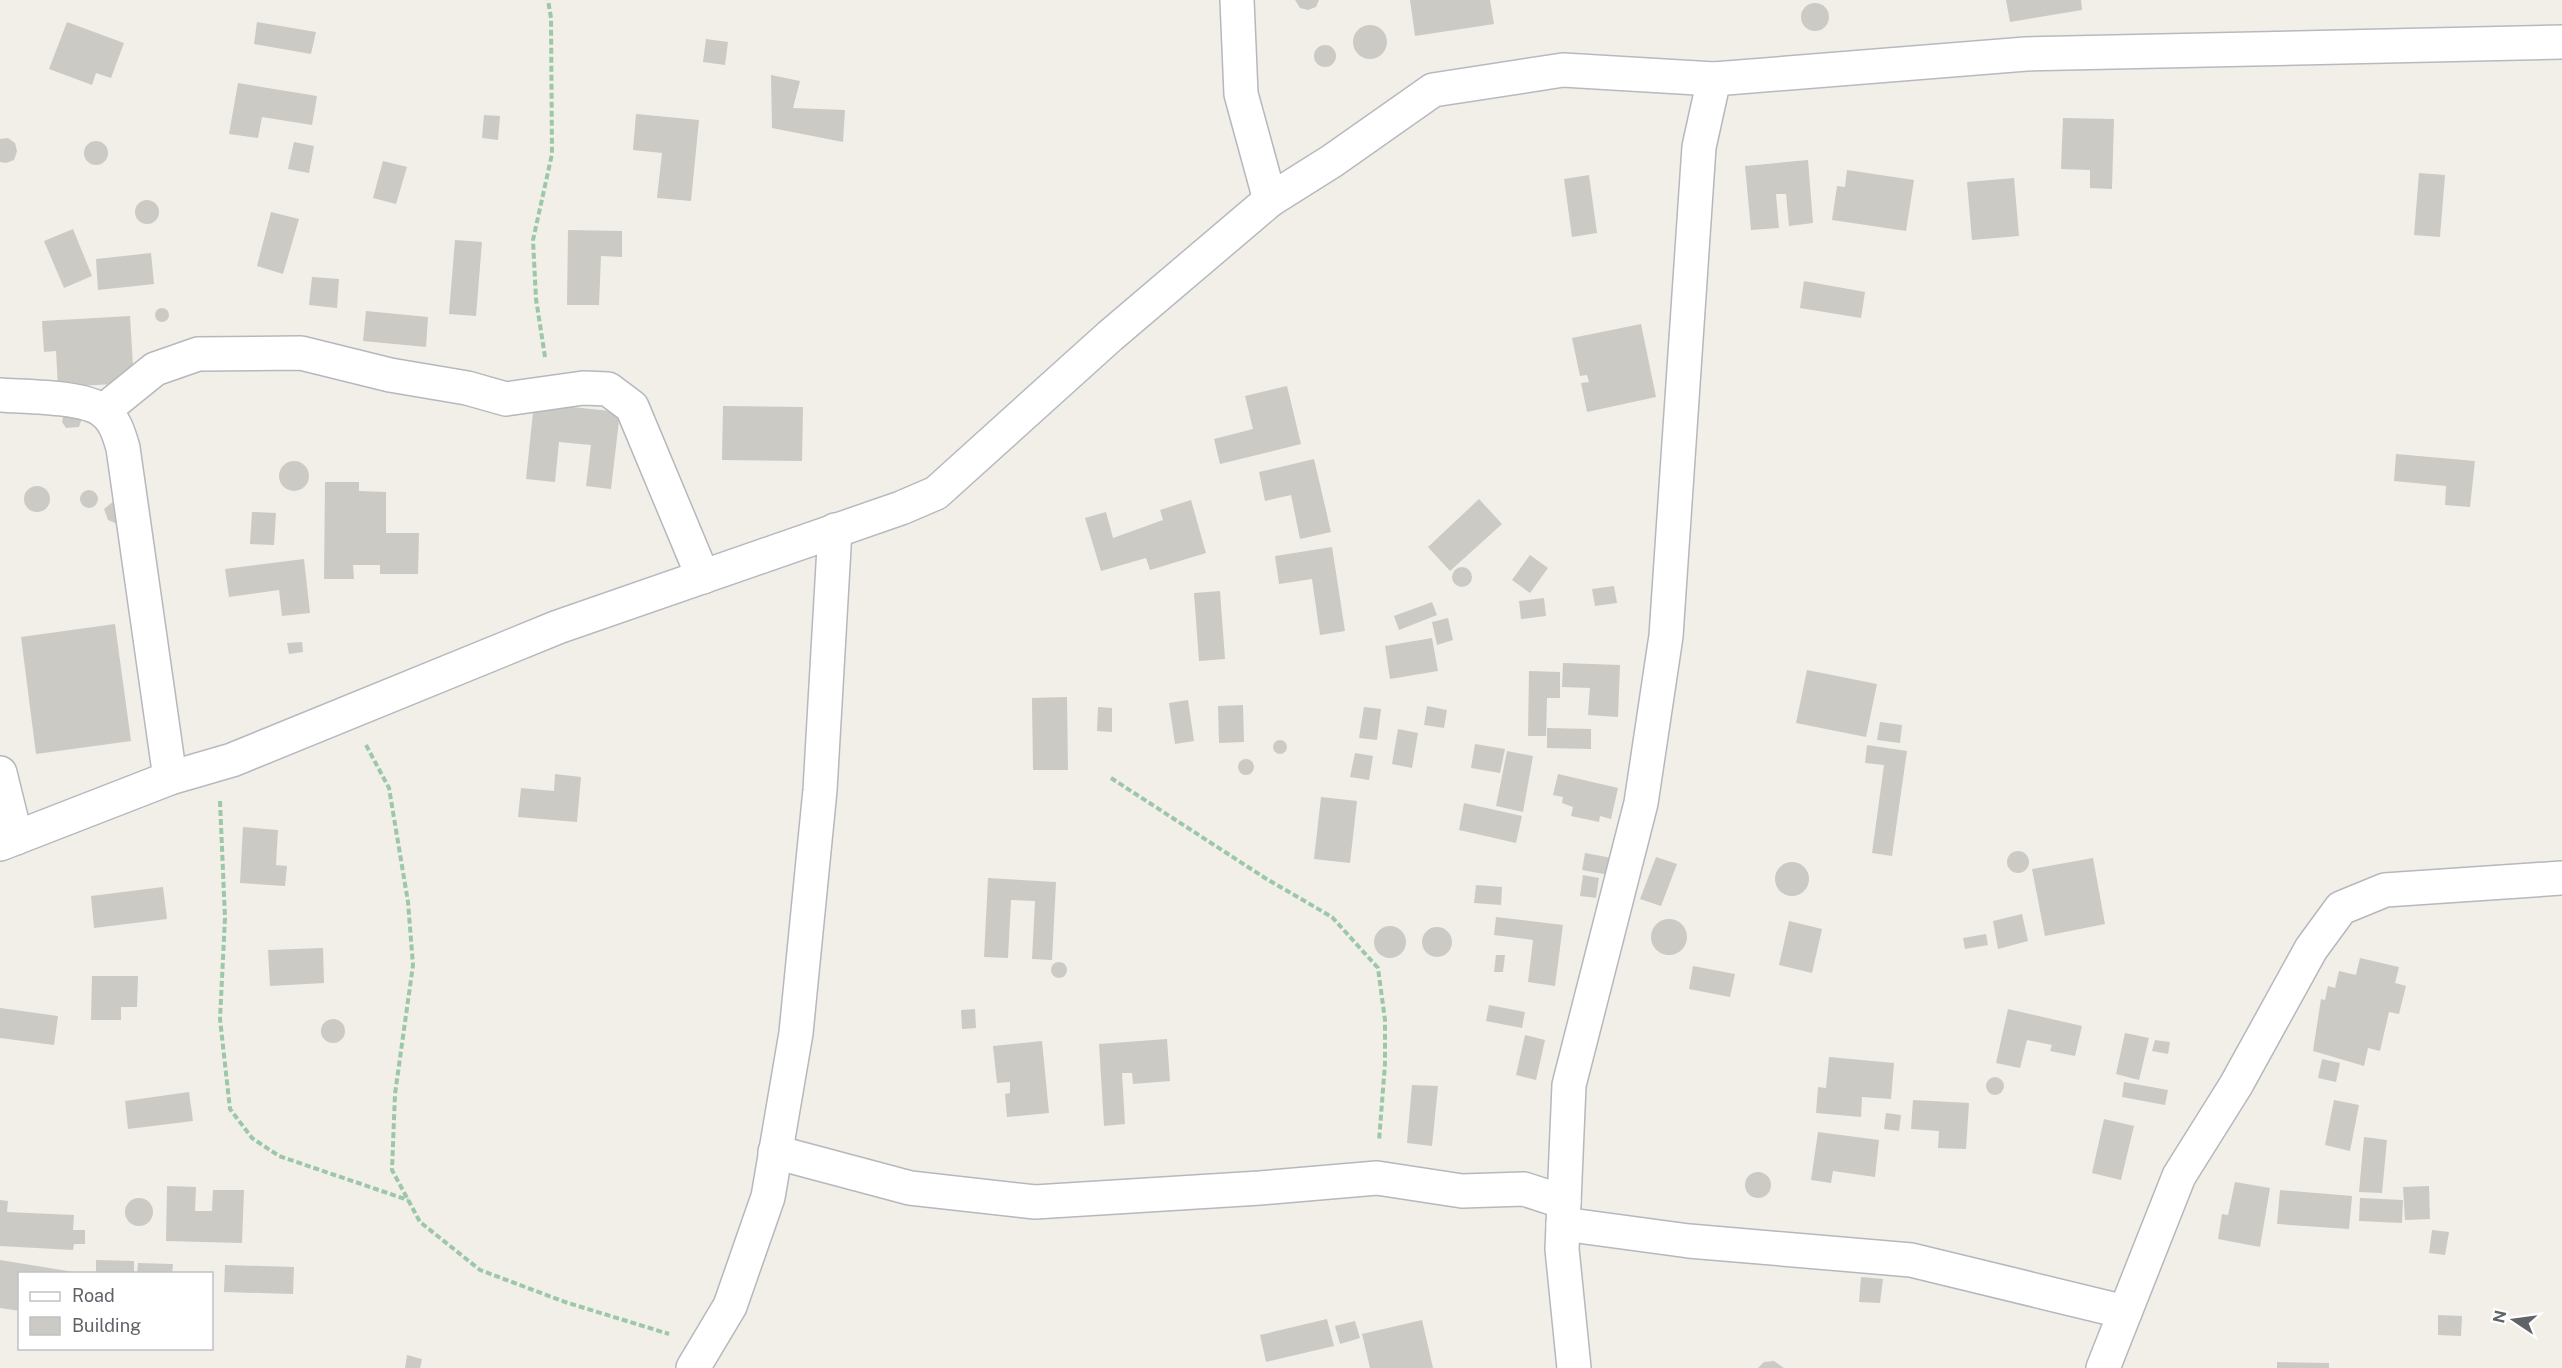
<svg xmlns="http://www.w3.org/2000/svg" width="2562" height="1368" viewBox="0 0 2562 1368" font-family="'Public Sans',sans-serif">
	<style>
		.building { fill: #cccac5 }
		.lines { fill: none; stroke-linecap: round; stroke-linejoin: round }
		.street-casing { stroke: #b5b8bc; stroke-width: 36 }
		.secondary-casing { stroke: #b6babf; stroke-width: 36 }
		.path { stroke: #9cc7a9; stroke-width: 4; stroke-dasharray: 6 3; stroke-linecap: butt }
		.street { stroke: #fff; stroke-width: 33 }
		.secondary { stroke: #fff; stroke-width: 33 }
	</style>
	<rect width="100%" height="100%" fill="#f1efe8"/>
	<!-- building -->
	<g class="building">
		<path d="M 1295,0 L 1319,0 L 1316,7 L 1308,10 L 1300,8 Z"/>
		<path d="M 1410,0 L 1490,0 L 1494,24 L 1415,36 Z"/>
		<path d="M 2006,0 L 2081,0 L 2082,10 L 2010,22 Z"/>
		<circle cx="1815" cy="17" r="14"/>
		<path d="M 67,22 L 124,43 L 111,78 L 96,73 L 92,85 L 49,69 Z"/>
		<path d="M 257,22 L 316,32 L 311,54 L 254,44 Z"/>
		<circle cx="1370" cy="42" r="17"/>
		<path d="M 706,39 L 728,42 L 725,65 L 703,62 Z"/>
		<circle cx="1325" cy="56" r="11"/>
		<path d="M 771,75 L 800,81 L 793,108 L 845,110 L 843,142 L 772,128 Z"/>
		<path d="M 238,83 L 317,96 L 312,125 L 262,117 L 258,138 L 229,134 Z"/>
		<path d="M 636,114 L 699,120 L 691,201 L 657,198 L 662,153 L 633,150 Z"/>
		<path d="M 484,115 L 500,116 L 498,140 L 482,138 Z"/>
		<path d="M 2063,118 L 2114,119 L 2112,189 L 2090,188 L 2090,170 L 2061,169 Z"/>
		<path d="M 8,138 L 15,143 L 17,151 L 14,160 L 6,163 L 0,162 L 0,139 Z"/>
		<circle cx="96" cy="153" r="12"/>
		<path d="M 294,142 L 314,146 L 309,173 L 288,169 Z"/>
		<path d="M 1808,160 L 1813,223 L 1789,226 L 1786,194 L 1776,194 L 1779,228 L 1751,230 L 1745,166 Z"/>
		<path d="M 383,161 L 407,167 L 396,204 L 373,198 Z"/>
		<path d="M 1847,170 L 1914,180 L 1906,231 L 1832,220 L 1837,186 L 1845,187 Z"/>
		<path d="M 2419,173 L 2445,175 L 2440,237 L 2414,235 Z"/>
		<path d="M 1589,175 L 1597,233 L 1572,237 L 1564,179 Z"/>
		<path d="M 2014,178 L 2019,236 L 1972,240 L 1967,182 Z"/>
		<circle cx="147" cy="212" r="12"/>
		<path d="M 271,212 L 299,219 L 283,274 L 257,266 Z"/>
		<path d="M 73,229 L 92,276 L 64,288 L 44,241 Z"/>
		<path d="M 568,230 L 622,231 L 622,257 L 601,256 L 599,305 L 567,305 Z"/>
		<path d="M 455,240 L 482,242 L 476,316 L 449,314 Z"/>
		<path d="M 151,253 L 154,284 L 98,290 L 96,259 Z"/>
		<path d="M 312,277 L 339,279 L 337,308 L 309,305 Z"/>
		<path d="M 1804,281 L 1865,292 L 1861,318 L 1800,308 Z"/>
		<circle cx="162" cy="315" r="7"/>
		<path d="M 366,311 L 428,317 L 426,347 L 363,341 Z"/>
		<path d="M 130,316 L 134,383 L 58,387 L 56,351 L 44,352 L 42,321 Z"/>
		<path d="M 1641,324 L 1656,397 L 1587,412 L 1581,383 L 1589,382 L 1587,375 L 1580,376 L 1572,338 Z"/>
		<path d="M 1287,386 L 1301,444 L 1220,464 L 1214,439 L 1253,429 L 1245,396 Z"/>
		<path d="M 534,403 L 620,412 L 611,489 L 586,486 L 591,445 L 559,442 L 555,482 L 526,479 Z"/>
		<path d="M 723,406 L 803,407 L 802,461 L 722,460 Z"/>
		<path d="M 64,413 L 82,418 L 79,427 L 66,428 L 62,422 Z"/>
		<path d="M 2396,454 L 2475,461 L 2470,507 L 2445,505 L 2446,486 L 2394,481 Z"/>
		<path d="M 1314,459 L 1331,532 L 1300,539 L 1291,495 L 1265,501 L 1259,472 Z"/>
		<circle cx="294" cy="476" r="15"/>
		<path d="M 325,482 L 359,482 L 359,491 L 386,492 L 386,533 L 419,533 L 418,574 L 380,574 L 380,565 L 353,565 L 354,579 L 324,579 Z"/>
		<circle cx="37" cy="499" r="13"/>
		<circle cx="89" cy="499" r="9"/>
		<path d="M 1479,499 L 1502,524 L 1450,571 L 1428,547 Z"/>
		<path d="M 115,500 L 119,523 L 115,523 L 108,520 L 104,509 Z"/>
		<path d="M 1191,500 L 1206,553 L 1150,570 L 1146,558 L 1101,571 L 1085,518 L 1106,512 L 1113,538 L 1163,520 L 1160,510 Z"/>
		<path d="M 252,512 L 276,513 L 274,545 L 250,544 Z"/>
		<path d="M 1332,547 L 1345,631 L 1320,635 L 1312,579 L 1279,584 L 1275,556 Z"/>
		<path d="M 1530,555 L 1548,568 L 1530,593 L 1512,580 Z"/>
		<path d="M 304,559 L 310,613 L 282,616 L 279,590 L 229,597 L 225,569 Z"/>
		<circle cx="1462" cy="577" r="10"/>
		<path d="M 1614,586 L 1617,603 L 1595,606 L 1592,589 Z"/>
		<path d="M 1220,591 L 1225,659 L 1199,661 L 1194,593 Z"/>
		<path d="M 1544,598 L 1546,616 L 1521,619 L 1519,601 Z"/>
		<path d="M 1432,602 L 1437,615 L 1399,630 L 1394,616 Z"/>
		<path d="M 1448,618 L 1453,640 L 1437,645 L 1432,622 Z"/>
		<path d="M 115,624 L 131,741 L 36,754 L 21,637 Z"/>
		<path d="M 1432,638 L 1438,671 L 1390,679 L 1385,646 Z"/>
		<path d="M 302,642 L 303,652 L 289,654 L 287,643 Z"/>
		<path d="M 1563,663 L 1620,665 L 1618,717 L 1588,715 L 1590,688 L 1562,687 Z"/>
		<path d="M 1807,670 L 1877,684 L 1866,737 L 1796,723 Z"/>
		<path d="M 1529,671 L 1560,672 L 1560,698 L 1547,698 L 1546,736 L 1528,736 Z"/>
		<path d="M 1067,697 L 1068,770 L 1033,770 L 1032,698 Z"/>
		<path d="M 1188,700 L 1194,741 L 1175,744 L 1169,703 Z"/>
		<path d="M 1243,705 L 1244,742 L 1219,743 L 1218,706 Z"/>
		<path d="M 1427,706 L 1447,710 L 1444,728 L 1424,725 Z"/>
		<path d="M 1098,707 L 1112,708 L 1112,732 L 1097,731 Z"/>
		<path d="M 1364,707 L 1381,709 L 1377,740 L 1359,738 Z"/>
		<path d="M 1880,722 L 1902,725 L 1900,743 L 1877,740 Z"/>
		<path d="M 1547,728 L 1591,729 L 1591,749 L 1547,748 Z"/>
		<path d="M 1398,729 L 1418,733 L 1412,768 L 1392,764 Z"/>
		<circle cx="1280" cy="747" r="7"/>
		<path d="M 1475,744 L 1505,749 L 1500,773 L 1471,768 Z"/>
		<path d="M 1867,745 L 1907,751 L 1892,856 L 1872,853 L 1884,765 L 1865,763 Z"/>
		<path d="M 1507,751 L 1533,756 L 1523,812 L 1496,806 Z"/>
		<path d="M 1355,753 L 1373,756 L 1369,780 L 1350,777 Z"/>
		<circle cx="1246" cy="767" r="8"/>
		<path d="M 555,774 L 581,777 L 577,822 L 518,817 L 521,788 L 554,791 Z"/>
		<path d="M 1558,774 L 1618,788 L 1611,819 L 1600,816 L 1599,822 L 1571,816 L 1573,807 L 1562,803 L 1563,797 L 1553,795 Z"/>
		<path d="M 1321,797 L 1357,801 L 1350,863 L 1314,859 Z"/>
		<path d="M 1464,803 L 1522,816 L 1516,843 L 1459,830 Z"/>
		<path d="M 243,827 L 278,830 L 276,865 L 287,866 L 285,886 L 240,883 Z"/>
		<circle cx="2018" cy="862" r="11"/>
		<path d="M 1585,853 L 1612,858 L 1609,875 L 1582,870 Z"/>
		<path d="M 1656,857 L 1677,864 L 1661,906 L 1640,899 Z"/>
		<path d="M 2093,858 L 2105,924 L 2045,936 L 2032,869 Z"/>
		<circle cx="1792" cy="879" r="17"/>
		<path d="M 1583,875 L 1599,878 L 1596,898 L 1580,896 Z"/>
		<path d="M 988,878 L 1056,882 L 1052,960 L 1032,959 L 1035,901 L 1011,900 L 1008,958 L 984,957 Z"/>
		<path d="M 1476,885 L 1502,887 L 1501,905 L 1474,903 Z"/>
		<path d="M 163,887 L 167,919 L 94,928 L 91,896 Z"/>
		<path d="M 2022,914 L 2028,941 L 1998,949 L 1993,921 Z"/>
		<path d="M 1496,917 L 1563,925 L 1555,986 L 1528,982 L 1533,940 L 1494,935 Z"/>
		<circle cx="1669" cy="937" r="18"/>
		<path d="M 1789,921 L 1822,929 L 1812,973 L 1779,965 Z"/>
		<circle cx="1390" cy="942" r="16"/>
		<circle cx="1437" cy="942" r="15"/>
		<path d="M 1986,934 L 1988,945 L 1965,949 L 1963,938 Z"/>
		<path d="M 323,948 L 324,983 L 270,986 L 268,950 Z"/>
		<path d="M 1496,955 L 1505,955 L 1503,972 L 1494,972 Z"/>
		<path d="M 2360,958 L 2399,967 L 2395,983 L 2406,986 L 2399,1014 L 2389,1012 L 2380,1051 L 2368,1048 L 2364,1066 L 2313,1051 L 2321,999 L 2325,1000 L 2328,986 L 2335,988 L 2339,971 L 2356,975 Z"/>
		<circle cx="1059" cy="970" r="8"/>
		<path d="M 1693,966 L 1735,974 L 1730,997 L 1689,989 Z"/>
		<path d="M 92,976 L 138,976 L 137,1007 L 121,1007 L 121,1020 L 91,1020 Z"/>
		<path d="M 1489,1005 L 1525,1012 L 1522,1028 L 1486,1021 Z"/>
		<path d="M 0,1008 L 58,1016 L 54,1045 L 0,1038 Z"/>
		<path d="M 975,1009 L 976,1028 L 962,1029 L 961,1010 Z"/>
		<path d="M 2008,1009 L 2082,1026 L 2075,1056 L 2050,1051 L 2052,1045 L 2027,1040 L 2020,1068 L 1996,1063 Z"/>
		<circle cx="333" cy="1031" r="12"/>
		<path d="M 2125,1033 L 2149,1038 L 2139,1080 L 2116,1074 Z"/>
		<path d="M 1525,1035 L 1545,1040 L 1536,1080 L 1516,1075 Z"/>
		<path d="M 1167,1039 L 1170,1081 L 1133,1084 L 1132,1073 L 1122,1073 L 1125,1124 L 1104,1126 L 1099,1044 Z"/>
		<path d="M 2155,1040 L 2170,1042 L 2168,1054 L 2152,1051 Z"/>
		<path d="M 1042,1041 L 1049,1113 L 1007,1117 L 1005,1094 L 1010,1093 L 1010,1082 L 997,1083 L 993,1046 Z"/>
		<path d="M 1829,1057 L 1894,1063 L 1891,1099 L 1862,1097 L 1861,1117 L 1816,1113 L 1818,1087 L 1826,1088 Z"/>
		<path d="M 2322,1059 L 2340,1063 L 2336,1082 L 2318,1078 Z"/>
		<circle cx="1995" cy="1086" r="9"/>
		<path d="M 2124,1082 L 2168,1090 L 2165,1105 L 2122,1097 Z"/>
		<path d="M 1412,1085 L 1438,1086 L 1432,1146 L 1407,1143 Z"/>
		<path d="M 189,1092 L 193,1121 L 128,1129 L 125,1101 Z"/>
		<path d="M 1913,1100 L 1969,1103 L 1966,1149 L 1938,1148 L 1939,1131 L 1911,1129 Z"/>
		<path d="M 2334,1100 L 2359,1105 L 2350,1151 L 2325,1145 Z"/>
		<path d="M 1886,1113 L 1901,1115 L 1899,1131 L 1884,1129 Z"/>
		<path d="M 2104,1119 L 2134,1126 L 2121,1180 L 2092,1173 Z"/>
		<path d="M 1818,1132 L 1879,1140 L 1875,1177 L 1833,1171 L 1831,1183 L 1811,1180 Z"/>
		<path d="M 2364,1137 L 2387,1140 L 2382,1193 L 2359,1192 Z"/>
		<circle cx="1758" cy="1185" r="13"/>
		<path d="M 2235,1182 L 2270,1188 L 2260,1247 L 2218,1239 L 2222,1214 L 2228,1215 Z"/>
		<path d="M 167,1186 L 196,1187 L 195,1211 L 212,1211 L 213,1190 L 244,1190 L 242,1243 L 166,1241 Z"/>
		<path d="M 2429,1186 L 2430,1219 L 2405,1220 L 2403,1187 Z"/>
		<path d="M 2280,1190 L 2352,1196 L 2349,1229 L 2277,1224 Z"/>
		<circle cx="139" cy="1212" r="14"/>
		<path d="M 2360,1198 L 2403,1200 L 2402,1223 L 2359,1221 Z"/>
		<path d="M 0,1200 L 8,1201 L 7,1212 L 74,1215 L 73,1230 L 85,1230 L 85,1244 L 74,1244 L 73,1250 L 0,1246 Z"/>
		<path d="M 2432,1230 L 2449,1232 L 2445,1255 L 2429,1253 Z"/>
		<path d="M 0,1260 L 74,1272 L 74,1274 L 20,1274 L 20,1311 L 0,1308 Z"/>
		<path d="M 96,1260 L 134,1261 L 134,1274 L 96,1274 Z"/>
		<path d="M 138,1263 L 173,1264 L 172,1274 L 137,1274 Z"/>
		<path d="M 225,1265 L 294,1267 L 293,1294 L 224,1292 Z"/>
		<path d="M 1861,1277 L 1883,1279 L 1880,1303 L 1859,1302 Z"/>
		<path d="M 2438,1315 L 2462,1316 L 2461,1336 L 2438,1335 Z"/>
		<path d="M 1327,1319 L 1334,1346 L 1266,1362 L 1260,1335 Z"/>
		<path d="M 1422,1320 L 1433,1368 L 1370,1368 L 1362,1334 Z"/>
		<path d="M 1355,1321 L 1360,1338 L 1340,1344 L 1335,1326 Z"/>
		<path d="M 407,1355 L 422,1359 L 420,1368 L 405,1368 Z"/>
		<path d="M 1774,1361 L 1784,1368 L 1758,1368 L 1764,1362 Z"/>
		<path d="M 2277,1362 L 2329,1363 L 2329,1368 L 2277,1368 Z"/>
	</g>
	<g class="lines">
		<!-- street casing -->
		<g class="street-casing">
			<g id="street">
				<path d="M 1237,0 L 1241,94 L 1270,200"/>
				<path d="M 0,395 C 25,397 83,396 103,411 C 115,420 119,434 123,448 L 170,778"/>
				<path d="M 103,411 L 155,369 L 198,354 L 301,353 L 390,375 L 467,388 L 506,399 L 583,388 L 608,389 L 632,407 L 703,577"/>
				<path d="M 0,773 L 16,838"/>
				<path d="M 775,1152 L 910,1188 L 1035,1202 L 1260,1188 L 1377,1178 L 1462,1191 L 1524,1189 L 1564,1202"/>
				<path d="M 1563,1224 L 1689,1241 L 1911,1260 L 2125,1312"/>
				<path d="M 693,1368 L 730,1306 L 768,1197 L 796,1033 L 820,790 L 835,530"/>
				<path d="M 1574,1368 L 1562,1249 L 1569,1085 L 1641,803 L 1666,636 L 1699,147 L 1714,79"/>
				<path d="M 2103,1368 L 2179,1176 L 2236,1085 L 2311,949 L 2341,908 L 2385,890 L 2562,878"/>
			</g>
		</g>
		<!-- secondary casing -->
		<g class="secondary-casing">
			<path id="secondary" d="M 0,844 L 170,778 L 232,760 L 558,627 L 901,508 L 936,493 L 1110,336 L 1270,200 L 1332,161 L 1433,90 L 1563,70 L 1714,79 L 2026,54 L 2562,42"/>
		</g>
		<!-- path -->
		<g class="path">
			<path d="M 545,357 L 536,299 L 533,240 L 552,154 L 551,18 L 548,0"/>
			<path d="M 366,745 L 389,788 L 408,902 L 413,965 L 395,1094 L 392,1170 L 420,1222 L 480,1270 L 565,1302 L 669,1334"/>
			<path d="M 1111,778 L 1265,878 L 1332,917 L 1378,968 L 1385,1020 L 1385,1064 L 1379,1141"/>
			<path d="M 220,801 L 225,918 L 220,1019 L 230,1109 L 252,1138 L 279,1156 L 408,1200"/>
		</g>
		<!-- street -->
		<use href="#street" class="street"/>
		<!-- secondary -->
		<use href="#secondary" class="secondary"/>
	</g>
	<!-- legend -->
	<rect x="18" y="1272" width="195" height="78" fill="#ffffff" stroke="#bfc1c3" stroke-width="1.5"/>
	<rect x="30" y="1292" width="30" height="9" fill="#ffffff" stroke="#bfc1c3" stroke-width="1.5"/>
	<text x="72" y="1302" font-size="18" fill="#5f6368">Road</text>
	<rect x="30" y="1317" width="30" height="18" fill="#cccac5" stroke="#bfc1c3" stroke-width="1.5"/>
	<text x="72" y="1332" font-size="18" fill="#5f6368">Building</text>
	<!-- north arrow -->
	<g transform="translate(2514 1320) rotate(283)" stroke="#ffffff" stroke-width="4.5" paint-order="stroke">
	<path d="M0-4.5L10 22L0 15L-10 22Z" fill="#5f6368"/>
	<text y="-9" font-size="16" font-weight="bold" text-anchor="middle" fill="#5f6368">N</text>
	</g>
</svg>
